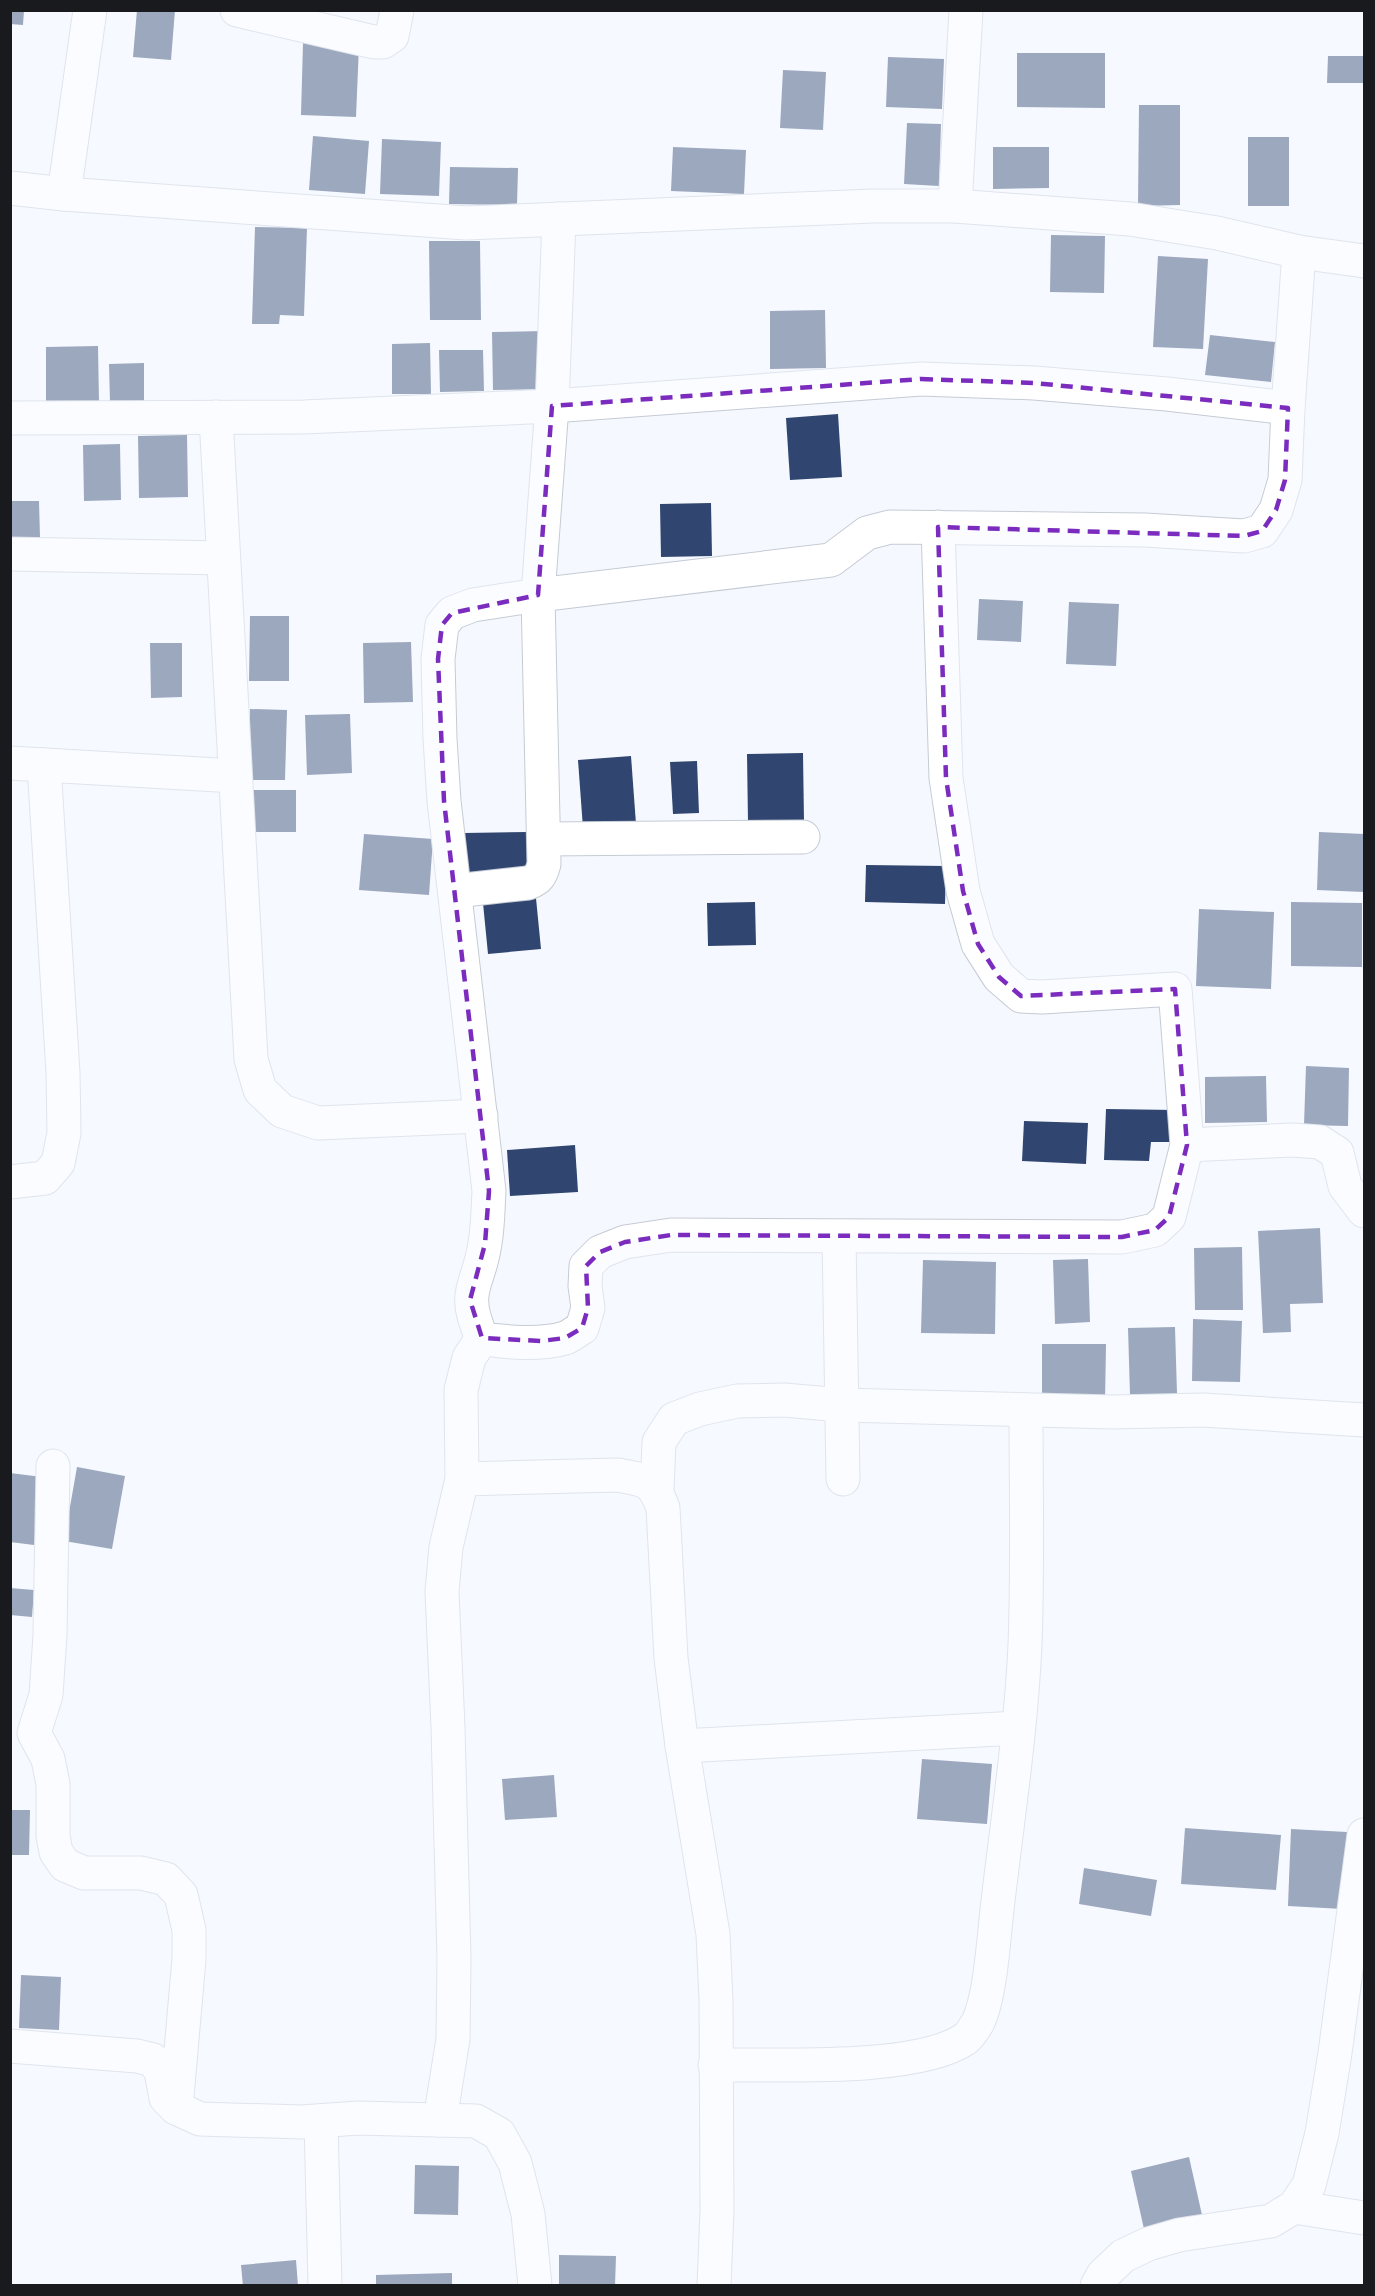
<svg xmlns="http://www.w3.org/2000/svg" width="1375" height="2296" viewBox="0 0 1375 2296" font-family="'Zilla Slab',serif">
	<style>
		.building { fill: #30456f }
		.lines { fill: none; stroke-linecap: round; stroke-linejoin: round }
		.minor-casing { stroke: #c5cbd5; stroke-width: 35 }
		.minor { stroke: #fff; stroke-width: 33 }
		.marked { fill: none; stroke: #7b2cbf; stroke-width: 4.5; stroke-dasharray: 12 8; stroke-linejoin: round }
	</style>
	<rect width="100%" height="100%" fill="#f5f9ff"/>
	<!-- building -->
	<g class="building">
		<path d="M 10,10 L 24,10 L 23,25 L 10,24 Z"/>
		<path d="M 137,10 L 175,10 L 171,60 L 133,57 Z"/>
		<path d="M 303,43 L 359,45 L 356,117 L 301,115 Z"/>
		<path d="M 1017,53 L 1105,53 L 1105,108 L 1017,107 Z"/>
		<path d="M 1328,56 L 1364,56 L 1364,83 L 1327,83 Z"/>
		<path d="M 888,57 L 944,59 L 942,109 L 886,107 Z"/>
		<path d="M 783,70 L 826,72 L 823,130 L 780,128 Z"/>
		<path d="M 1139,105 L 1180,105 L 1180,205 L 1138,206 Z"/>
		<path d="M 907,123 L 941,124 L 939,186 L 904,184 Z"/>
		<path d="M 313,136 L 369,141 L 365,194 L 309,190 Z"/>
		<rect x="1248" y="137" width="41" height="69"/>
		<path d="M 382,139 L 441,142 L 439,196 L 380,194 Z"/>
		<path d="M 673,147 L 746,150 L 744,194 L 671,191 Z"/>
		<path d="M 993,147 L 1049,147 L 1049,188 L 993,189 Z"/>
		<path d="M 450,167 L 518,168 L 517,205 L 449,204 Z"/>
		<path d="M 255,227 L 307,228 L 304,316 L 280,315 L 279,324 L 252,324 Z"/>
		<path d="M 1051,235 L 1105,236 L 1104,293 L 1050,292 Z"/>
		<path d="M 429,241 L 480,241 L 481,320 L 430,320 Z"/>
		<path d="M 1158,256 L 1208,259 L 1203,349 L 1153,347 Z"/>
		<path d="M 825,310 L 826,368 L 770,369 L 770,311 Z"/>
		<path d="M 546,331 L 547,389 L 493,390 L 492,332 Z"/>
		<path d="M 1210,335 L 1275,342 L 1271,382 L 1205,375 Z"/>
		<path d="M 430,343 L 431,394 L 392,394 L 392,344 Z"/>
		<path d="M 98,346 L 99,402 L 46,403 L 46,347 Z"/>
		<path d="M 439,350 L 483,350 L 484,391 L 440,392 Z"/>
		<path d="M 144,363 L 144,401 L 110,402 L 109,364 Z"/>
		<path d="M 838,414 L 842,477 L 790,480 L 786,418 Z"/>
		<path d="M 187,435 L 188,497 L 139,498 L 138,436 Z"/>
		<path d="M 120,444 L 121,500 L 84,501 L 83,445 Z"/>
		<path d="M 10,501 L 39,501 L 40,537 L 10,538 Z"/>
		<path d="M 711,503 L 712,556 L 661,557 L 660,504 Z"/>
		<path d="M 979,599 L 1023,601 L 1021,642 L 977,640 Z"/>
		<path d="M 1069,602 L 1119,604 L 1116,666 L 1066,664 Z"/>
		<path d="M 250,616 L 289,616 L 289,681 L 249,681 Z"/>
		<path d="M 411,642 L 413,702 L 364,703 L 363,643 Z"/>
		<path d="M 150,643 L 182,643 L 182,697 L 151,698 Z"/>
		<path d="M 250,709 L 287,710 L 285,780 L 249,780 Z"/>
		<path d="M 350,714 L 352,773 L 307,775 L 305,715 Z"/>
		<path d="M 803,753 L 804,821 L 748,822 L 747,754 Z"/>
		<path d="M 631,756 L 636,824 L 583,828 L 578,760 Z"/>
		<path d="M 697,761 L 699,813 L 673,814 L 670,762 Z"/>
		<path d="M 250,790 L 296,790 L 296,832 L 251,832 Z"/>
		<path d="M 528,832 L 528,873 L 465,873 L 464,833 Z"/>
		<path d="M 1319,832 L 1364,834 L 1364,892 L 1317,890 Z"/>
		<path d="M 364,834 L 433,839 L 429,895 L 359,890 Z"/>
		<path d="M 866,865 L 946,866 L 945,904 L 865,902 Z"/>
		<path d="M 535,888 L 541,949 L 488,954 L 482,893 Z"/>
		<path d="M 755,902 L 756,945 L 708,946 L 707,903 Z"/>
		<path d="M 1291,902 L 1362,903 L 1362,967 L 1291,966 Z"/>
		<path d="M 1199,909 L 1274,912 L 1271,989 L 1196,986 Z"/>
		<path d="M 1306,1066 L 1349,1068 L 1348,1126 L 1304,1125 Z"/>
		<path d="M 1266,1076 L 1267,1122 L 1205,1123 L 1205,1077 Z"/>
		<path d="M 1106,1109 L 1175,1110 L 1175,1142 L 1151,1142 L 1149,1161 L 1104,1160 Z"/>
		<path d="M 1024,1121 L 1088,1123 L 1086,1164 L 1022,1161 Z"/>
		<path d="M 575,1145 L 578,1192 L 510,1196 L 507,1150 Z"/>
		<path d="M 1320,1228 L 1323,1303 L 1290,1304 L 1291,1332 L 1263,1333 L 1258,1231 Z"/>
		<path d="M 1242,1247 L 1243,1310 L 1195,1310 L 1194,1248 Z"/>
		<path d="M 1088,1259 L 1090,1322 L 1055,1324 L 1053,1260 Z"/>
		<path d="M 923,1260 L 996,1262 L 995,1334 L 921,1333 Z"/>
		<path d="M 1193,1319 L 1242,1321 L 1240,1382 L 1192,1381 Z"/>
		<path d="M 1175,1327 L 1177,1394 L 1130,1395 L 1128,1328 Z"/>
		<path d="M 1042,1344 L 1106,1344 L 1105,1402 L 1042,1402 Z"/>
		<path d="M 77,1467 L 125,1476 L 112,1549 L 64,1541 Z"/>
		<path d="M 10,1473 L 42,1477 L 34,1545 L 10,1542 Z"/>
		<path d="M 10,1588 L 34,1590 L 32,1617 L 10,1615 Z"/>
		<path d="M 922,1759 L 992,1764 L 987,1824 L 917,1819 Z"/>
		<path d="M 554,1775 L 557,1817 L 505,1820 L 502,1779 Z"/>
		<path d="M 10,1810 L 30,1810 L 29,1855 L 10,1855 Z"/>
		<path d="M 1185,1828 L 1281,1835 L 1276,1890 L 1181,1884 Z"/>
		<path d="M 1291,1829 L 1347,1832 L 1343,1909 L 1288,1906 Z"/>
		<path d="M 1084,1868 L 1157,1880 L 1151,1916 L 1079,1904 Z"/>
		<path d="M 21,1975 L 61,1977 L 59,2030 L 19,2028 Z"/>
		<path d="M 1189,2157 L 1202,2215 L 1144,2229 L 1131,2171 Z"/>
		<path d="M 415,2165 L 459,2166 L 458,2215 L 414,2214 Z"/>
		<path d="M 559,2255 L 616,2256 L 615,2286 L 559,2286 Z"/>
		<path d="M 296,2260 L 298,2286 L 243,2286 L 241,2265 Z"/>
		<path d="M 452,2273 L 452,2286 L 376,2286 L 376,2275 Z"/>
	</g>
	<g class="lines">
		<!-- minor casing -->
		<g class="minor-casing">
			<g id="minor">
				<path d="M 237,10 L 374,42 L 383,42 L 392,36 L 397,10"/>
				<path d="M 10,188 L 64,194 L 466,223 L 873,206 L 955,206 L 1130,219 L 1217,233 L 1299,252 L 1364,261"/>
				<path d="M 64,194 L 90,10"/>
				<path d="M 955,206 L 966,10"/>
				<path d="M 216,417 L 251,1059 L 260,1090 L 282,1111 L 318,1123 L 481,1116"/>
				<path d="M 10,418 L 304,417 L 552,406 L 921,379 L 1034,383 L 1167,394 L 1288,408"/>
				<path d="M 938,527 L 946,778 L 963,891 L 978,944 L 999,977 L 1021,996 L 1042,997 L 1175,989 L 1187,1145 L 1293,1140 L 1320,1142 L 1337,1153 L 1345,1186 L 1364,1211"/>
				<path d="M 10,554 L 223,558"/>
				<path d="M 10,763 L 235,776"/>
				<path d="M 544,839 L 803,837"/>
				<path d="M 455,891 L 528,883 C 539,879 541,875 544,864 L 538,595 L 552,406 L 559,219"/>
				<path d="M 1187,1145 L 1169,1217 L 1155,1230 L 1122,1237 L 671,1235 L 625,1242 L 600,1252 L 586,1266 L 585,1286 L 588,1308 L 582,1328 C 576,1331 571,1336 565,1338 C 542,1345 505,1343 482,1338 C 460,1289 479,1287 485,1243 C 488,1226 488,1208 489,1191 L 444,801 L 440,739 L 438,659 L 442,625 L 452,613 L 473,605 L 538,595 L 831,560 L 867,533 L 890,527 L 1145,530 L 1244,536 L 1262,531 L 1276,510 L 1285,480 L 1288,408 L 1299,252"/>
				<path d="M 10,1182 L 45,1178 L 58,1163 L 64,1133 L 63,1073 L 44,765"/>
				<path d="M 839,1237 L 843,1479"/>
				<path d="M 53,1466 L 50,1635 L 46,1695 L 34,1733 L 48,1759 L 53,1784 L 53,1836 L 56,1852 L 65,1865 L 84,1873 L 141,1873 L 166,1879 L 181,1895 L 189,1930 L 189,1959 L 176,2108"/>
				<path d="M 462,1479 L 618,1475 C 646,1480 653,1480 663,1508 L 671,1658 L 682,1746 L 713,1934 L 716,2000 L 717,2210 L 714,2286"/>
				<path d="M 657,1490 L 659,1442 L 674,1419 L 700,1409 L 737,1401 L 784,1400 L 842,1405 L 1113,1412 L 1203,1410 L 1364,1420"/>
				<path d="M 682,1746 L 1018,1728"/>
				<path d="M 10,2046 L 137,2056 L 153,2060 L 161,2071 L 166,2098 L 176,2108 L 200,2119 L 302,2122 L 358,2118 L 476,2121 L 499,2134 L 515,2163 L 528,2214 L 535,2286"/>
				<path d="M 715,2065 C 775,2064 917,2072 965,2039 C 970,2036 975,2027 978,2022 C 991,1995 994,1933 998,1901 C 1008,1816 1021,1731 1025,1645 C 1028,1567 1026,1488 1026,1410"/>
				<path d="M 440,2120 L 453,2039 L 454,1959 L 448,1727 L 442,1592 L 446,1547 L 462,1479 L 461,1390 L 469,1358 L 482,1338"/>
				<path d="M 321,2121 L 325,2286"/>
				<path d="M 1294,2207 L 1364,2218"/>
				<path d="M 1097,2286 L 1103,2275 L 1123,2256 L 1148,2244 L 1179,2235 L 1271,2221 L 1294,2207 L 1309,2185 L 1322,2133 L 1335,2053 L 1364,1835"/>
			</g>
		</g>
		<!-- minor -->
		<use href="#minor" class="minor"/>
	</g>
	<!-- marked area -->
	<path d="M0 0H1375V2296H0ZM 921,379 L 1034,383 L 1288,408 L 1285,480 L 1276,510 L 1262,531 L 1244,536 L 938,527 L 946,778 L 963,891 L 978,944 L 999,977 L 1021,996 L 1175,989 L 1187,1145 L 1169,1217 L 1155,1230 L 1122,1237 L 671,1235 L 625,1242 L 600,1252 L 586,1266 L 588,1308 L 582,1328 L 565,1338 L 541,1341 L 482,1338 L 470,1300 L 485,1244 L 489,1191 L 444,801 L 438,659 L 442,625 L 452,613 L 538,595 L 552,406 Z" fill="#f5f9ff" fill-opacity=".55" fill-rule="evenodd"/>
	<path class="marked" d="M 921,379 L 1034,383 L 1288,408 L 1285,480 L 1276,510 L 1262,531 L 1244,536 L 938,527 L 946,778 L 963,891 L 978,944 L 999,977 L 1021,996 L 1175,989 L 1187,1145 L 1169,1217 L 1155,1230 L 1122,1237 L 671,1235 L 625,1242 L 600,1252 L 586,1266 L 588,1308 L 582,1328 L 565,1338 L 541,1341 L 482,1338 L 470,1300 L 485,1244 L 489,1191 L 444,801 L 438,659 L 442,625 L 452,613 L 538,595 L 552,406 Z"/>
	<!-- border -->
	<rect width="1375" height="2296" fill="none" stroke="#181a1e" stroke-width="24"/>
</svg>
